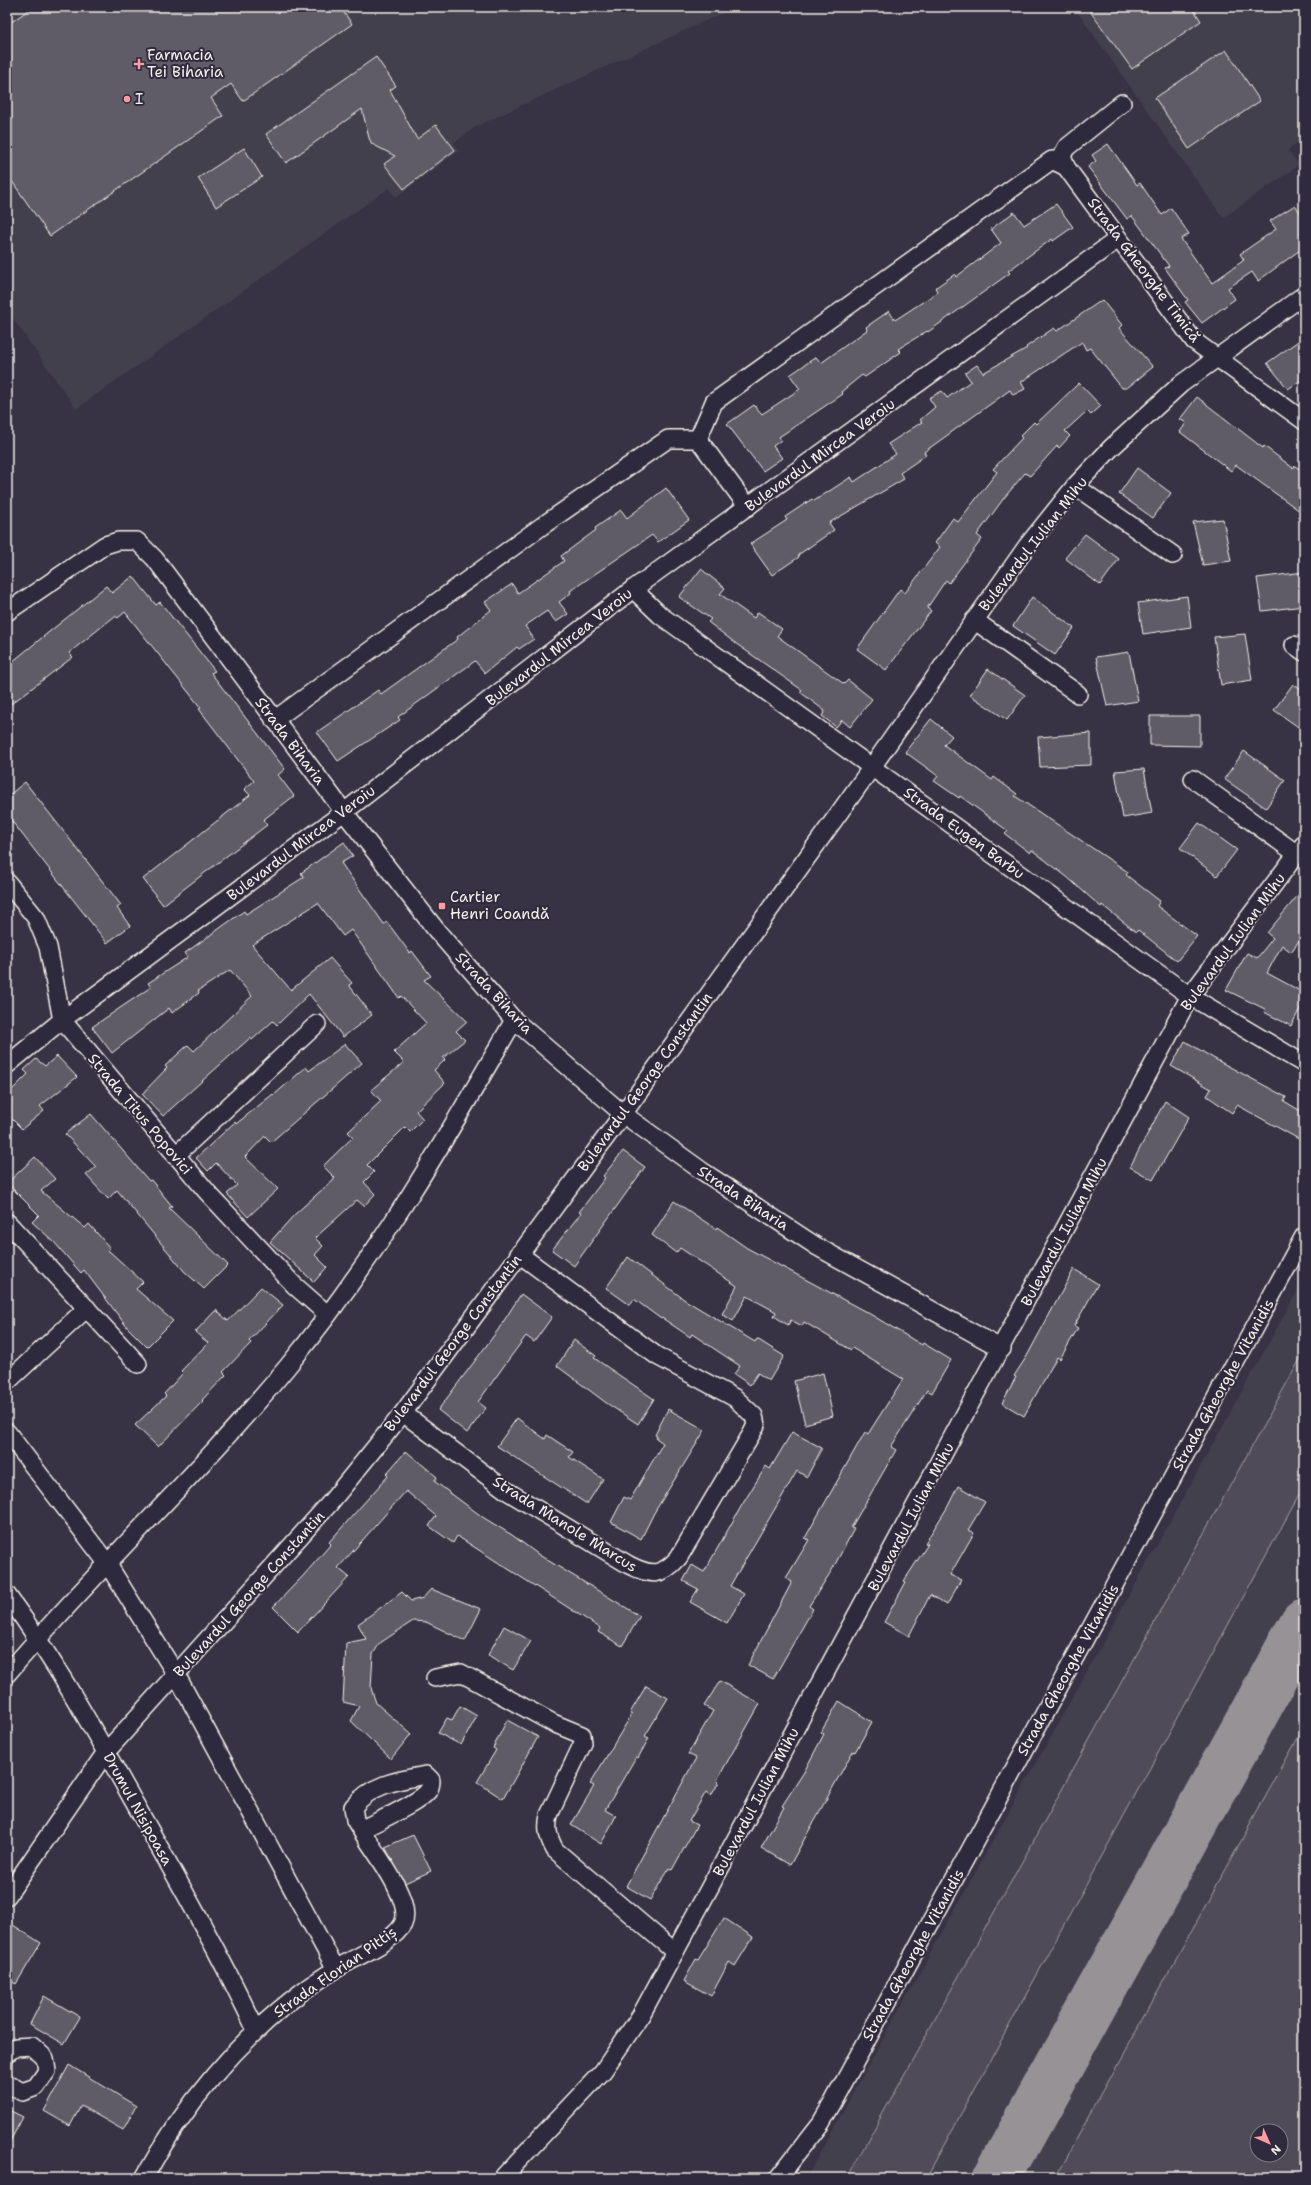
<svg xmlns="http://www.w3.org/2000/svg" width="1311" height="2185" viewBox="0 0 1311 2185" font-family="'Shantell Sans',sans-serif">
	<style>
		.built { fill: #433f4e; fill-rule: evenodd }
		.green { fill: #504b59; stroke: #a29ea0; fill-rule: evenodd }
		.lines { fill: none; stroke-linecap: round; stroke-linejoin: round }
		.taxiway { stroke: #969296; stroke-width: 49 }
		.building { fill: #5f5c67; stroke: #f4f1e8 }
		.minor-casing { stroke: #f4f1e8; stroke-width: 20 }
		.minor { stroke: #2f2a3d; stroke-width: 17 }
		.poi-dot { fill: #ff9aa2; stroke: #2f2a3d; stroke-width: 1.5 }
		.labels { text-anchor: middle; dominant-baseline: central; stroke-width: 4; stroke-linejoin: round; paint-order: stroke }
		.poi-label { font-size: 15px; fill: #f4f1e8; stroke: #2f2a3d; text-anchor: start }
		.street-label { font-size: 15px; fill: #f4f1e8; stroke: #2f2a3d }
	</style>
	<rect width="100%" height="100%" fill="#373244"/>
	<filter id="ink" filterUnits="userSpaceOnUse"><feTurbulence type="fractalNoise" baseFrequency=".025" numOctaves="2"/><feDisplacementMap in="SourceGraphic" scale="8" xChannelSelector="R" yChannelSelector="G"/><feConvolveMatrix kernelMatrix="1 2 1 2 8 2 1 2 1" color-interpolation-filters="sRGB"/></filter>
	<g filter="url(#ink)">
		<!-- built -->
		<g class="built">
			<path d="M 7,7 L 736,7 L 477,126 L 454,143 L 459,151 L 396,197 L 389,188 L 76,409 L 7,310 Z"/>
			<path d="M 1074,7 L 1304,7 L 1304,138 L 1288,150 L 1299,165 L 1223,218 Z"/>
			<path d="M 1304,1279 L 1304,2178 L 806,2178 L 1127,1599 ZM 1257,2131 L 1281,2131 L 1281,2155 L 1257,2155 Z"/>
		</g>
		<!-- green -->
		<g class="green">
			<path d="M 1304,1352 L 1304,1486 L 926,2178 L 847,2178 Z"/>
			<path d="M 1304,1727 L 1304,2178 L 1055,2178 ZM 1257,2131 L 1281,2131 L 1281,2155 L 1257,2155 Z"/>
		</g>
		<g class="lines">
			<!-- taxiway -->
			<path class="taxiway" d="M 997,2178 L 1304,1623"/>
		</g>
		<!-- building -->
		<g class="building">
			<path d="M 33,7 L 340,7 L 352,24 L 243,101 L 231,84 L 211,98 L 223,116 L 50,236 L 7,174 L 7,25 Z"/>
			<path d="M 1087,7 L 1192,7 L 1201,21 L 1132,69 Z"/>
			<path d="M 1226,50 L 1260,101 L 1189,149 L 1155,98 Z"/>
			<path d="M 376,57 L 396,86 L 390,90 L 417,139 L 436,125 L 455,150 L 404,189 L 384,164 L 395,156 L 372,144 L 369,138 L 362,109 L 286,163 L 266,134 Z"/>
			<path d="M 1108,144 L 1137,185 L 1140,183 L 1162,215 L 1171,208 L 1189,234 L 1181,239 L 1212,283 L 1244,260 L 1240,254 L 1276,229 L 1270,221 L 1295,205 L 1304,218 L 1304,247 L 1258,281 L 1252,272 L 1228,288 L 1235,299 L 1202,323 L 1185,302 L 1188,300 L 1165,268 L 1169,266 L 1132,216 L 1127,219 L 1088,167 L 1096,161 L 1092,155 Z"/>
			<path d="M 244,148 L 262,177 L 216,207 L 198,178 Z"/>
			<path d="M 1056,204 L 1073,227 L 1053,241 L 1052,239 L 1008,271 L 1010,273 L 928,332 L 927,331 L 898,349 L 901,352 L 865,377 L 862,375 L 841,392 L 843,394 L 779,437 L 781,440 L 773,446 L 782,458 L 763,471 L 727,424 L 754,405 L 762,414 L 800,389 L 790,375 L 816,357 L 821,363 L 867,330 L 866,327 L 889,311 L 895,320 L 938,292 L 935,288 L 955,274 L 956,277 L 1001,243 L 991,229 L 1014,212 L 1024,225 Z"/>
			<path d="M 1102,300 L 1122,325 L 1119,328 L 1153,367 L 1127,388 L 1122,388 L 1090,348 L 1086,350 L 1082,342 L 1021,382 L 1025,389 L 1013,395 L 1010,390 L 924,452 L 926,455 L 900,473 L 904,479 L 829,523 L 834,530 L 798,555 L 799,557 L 772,575 L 750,544 L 787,520 L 785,517 L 812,499 L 814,501 L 851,477 L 854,482 L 896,454 L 888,444 L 922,422 L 920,420 L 935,407 L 929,398 L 942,391 L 947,398 L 971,381 L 965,373 L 977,365 L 983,373 L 1027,348 L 1026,347 L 1054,328 L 1057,331 Z"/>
			<path d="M 1304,337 L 1304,378 L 1288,389 L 1267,363 Z"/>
			<path d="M 1079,383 L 1101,406 L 1091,415 L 1087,411 L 1065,431 L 1070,436 L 1059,448 L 1057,446 L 1030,476 L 1025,473 L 1004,498 L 977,535 L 982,539 L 949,583 L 946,580 L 927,608 L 931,611 L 886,670 L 857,649 L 900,589 L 905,593 L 940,547 L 935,543 L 953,518 L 958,522 L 997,472 L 993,469 L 1022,438 L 1020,436 L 1034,422 L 1036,424 Z"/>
			<path d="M 1197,397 L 1263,448 L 1264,446 L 1293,468 L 1295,466 L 1304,472 L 1304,514 L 1236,465 L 1231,471 L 1180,432 L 1186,423 L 1180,419 Z"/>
			<path d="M 1137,468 L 1171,493 L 1153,518 L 1119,494 Z"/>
			<path d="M 666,488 L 689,520 L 658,542 L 652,535 L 570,591 L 571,593 L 559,602 L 568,614 L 556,622 L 547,611 L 525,626 L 534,639 L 519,649 L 517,647 L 485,673 L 475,661 L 398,717 L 400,720 L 338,761 L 317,732 L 378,690 L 381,694 L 458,639 L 457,637 L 491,610 L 485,602 L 512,584 L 518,593 L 564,561 L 561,556 L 596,530 L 595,528 L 621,510 L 627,518 Z"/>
			<path d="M 1223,519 L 1231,561 L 1203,565 L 1193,522 Z"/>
			<path d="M 1085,534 L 1119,559 L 1100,585 L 1065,558 Z"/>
			<path d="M 701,569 L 725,588 L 720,594 L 754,618 L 758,612 L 782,629 L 777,636 L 844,684 L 848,680 L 872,699 L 850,727 L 842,720 L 836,727 L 822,716 L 825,711 L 800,692 L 802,690 L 735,643 L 708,622 L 711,619 L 679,597 Z"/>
			<path d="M 1304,572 L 1304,606 L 1262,611 L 1257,578 Z"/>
			<path d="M 133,576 L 156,605 L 160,602 L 215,671 L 211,673 L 285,769 L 278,775 L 294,796 L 263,820 L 267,825 L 163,905 L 143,879 L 250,795 L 244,789 L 254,781 L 199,709 L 201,708 L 125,612 L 118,618 L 115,616 L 69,653 L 73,657 L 7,707 L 7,666 L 106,586 L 112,593 Z"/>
			<path d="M 1187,596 L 1191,627 L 1143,634 L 1138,603 Z"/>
			<path d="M 1032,597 L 1074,628 L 1055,655 L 1013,626 Z"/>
			<path d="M 1245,634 L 1252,680 L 1221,685 L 1214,637 Z"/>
			<path d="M 1129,652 L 1138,701 L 1107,706 L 1096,657 Z"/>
			<path d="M 988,669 L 1025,695 L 1007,720 L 970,695 Z"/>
			<path d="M 1293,684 L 1304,692 L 1304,731 L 1274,710 Z"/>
			<path d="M 1150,716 L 1200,716 L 1200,746 L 1150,745 Z"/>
			<path d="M 931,719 L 952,736 L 944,745 L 992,780 L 994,777 L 1017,794 L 1015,796 L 1128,872 L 1126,875 L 1160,901 L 1157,906 L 1197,936 L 1177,961 L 1138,930 L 1136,932 L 1102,905 L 1101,907 L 1067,877 L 1032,850 L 1030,853 L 1005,834 L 1008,831 L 960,796 L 959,798 L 934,781 L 938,776 L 905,752 Z"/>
			<path d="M 1091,733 L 1091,765 L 1040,767 L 1038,737 Z"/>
			<path d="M 1244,751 L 1285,780 L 1266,808 L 1224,779 Z"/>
			<path d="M 1144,769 L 1152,813 L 1123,818 L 1115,771 Z"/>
			<path d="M 25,782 L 121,905 L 117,908 L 130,926 L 107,943 L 7,815 L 7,797 Z"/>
			<path d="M 1199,823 L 1237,850 L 1217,876 L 1180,848 Z"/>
			<path d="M 344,842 L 353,856 L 341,863 L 384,924 L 387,922 L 410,953 L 412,951 L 431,976 L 424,980 L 467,1021 L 456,1031 L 465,1040 L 443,1058 L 445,1060 L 434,1070 L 445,1083 L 416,1111 L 423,1119 L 410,1132 L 405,1127 L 367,1165 L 374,1172 L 364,1182 L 375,1194 L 364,1206 L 357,1200 L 315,1238 L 323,1246 L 315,1255 L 327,1267 L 314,1282 L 270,1242 L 294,1215 L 335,1178 L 323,1166 L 353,1137 L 348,1132 L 381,1101 L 371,1090 L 404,1062 L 394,1052 L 426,1023 L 401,996 L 399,998 L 351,930 L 343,936 L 318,903 L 252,945 L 291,990 L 330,958 L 352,983 L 349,985 L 372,1015 L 343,1037 L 309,994 L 277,1025 L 273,1021 L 252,1040 L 250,1038 L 163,1116 L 142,1094 L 167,1068 L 165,1066 L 188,1045 L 194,1051 L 252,996 L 230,970 L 198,991 L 199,993 L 172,1013 L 169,1008 L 112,1053 L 92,1027 L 151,987 L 148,983 L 188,957 L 185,953 L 244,911 L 246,914 L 304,877 L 301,873 Z"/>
			<path d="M 1304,888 L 1304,934 L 1291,952 L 1282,945 L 1267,973 L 1304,993 L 1304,1001 L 1291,1026 L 1264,1012 L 1265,1009 L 1226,990 L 1247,953 L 1257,958 L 1273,938 L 1267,933 Z"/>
			<path d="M 1185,1041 L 1213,1058 L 1286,1097 L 1284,1101 L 1304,1113 L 1304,1142 L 1237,1105 L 1232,1113 L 1207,1096 L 1211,1089 L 1171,1066 Z"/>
			<path d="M 345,1044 L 362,1063 L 271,1142 L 265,1136 L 245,1157 L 278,1189 L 248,1217 L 227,1194 L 237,1185 L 216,1163 L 208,1171 L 196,1158 L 235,1122 L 236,1124 L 273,1094 L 274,1095 L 306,1067 L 309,1071 Z"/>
			<path d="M 57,1056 L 77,1077 L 40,1106 L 44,1111 L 22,1129 L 7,1114 L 7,1095 L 28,1074 L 24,1070 L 36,1059 L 45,1066 Z"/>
			<path d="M 1165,1101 L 1189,1117 L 1153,1180 L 1130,1167 Z"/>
			<path d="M 91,1114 L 149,1181 L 151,1180 L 172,1206 L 169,1208 L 228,1265 L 204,1289 L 184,1271 L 117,1190 L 108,1199 L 86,1175 L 96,1167 L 65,1134 Z"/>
			<path d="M 623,1151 L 645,1167 L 574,1266 L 552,1250 L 581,1213 L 579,1212 L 605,1178 L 603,1176 Z"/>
			<path d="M 35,1157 L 55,1179 L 41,1191 L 85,1228 L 89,1224 L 110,1248 L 108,1250 L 143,1282 L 136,1289 L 173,1321 L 147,1347 L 127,1327 L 84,1270 L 81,1273 L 54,1242 L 32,1222 L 39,1215 L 7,1183 Z"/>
			<path d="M 674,1201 L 716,1229 L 717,1227 L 747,1248 L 870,1314 L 922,1345 L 923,1343 L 951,1360 L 932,1393 L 927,1390 L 891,1447 L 896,1450 L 851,1528 L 854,1529 L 832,1570 L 809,1606 L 813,1609 L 773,1679 L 748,1665 L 792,1582 L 786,1578 L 809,1540 L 805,1538 L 865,1432 L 868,1434 L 903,1379 L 852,1348 L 851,1350 L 804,1322 L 802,1326 L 791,1320 L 788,1325 L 774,1316 L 776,1312 L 747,1296 L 733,1321 L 722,1314 L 737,1286 L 680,1248 L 676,1253 L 652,1235 Z"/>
			<path d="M 628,1257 L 685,1300 L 755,1342 L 757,1339 L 784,1356 L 769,1381 L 758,1373 L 750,1385 L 734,1374 L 740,1366 L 692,1334 L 690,1337 L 662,1318 L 661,1319 L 634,1299 L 630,1305 L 606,1288 Z"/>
			<path d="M 1074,1269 L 1098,1284 L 1074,1326 L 1078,1328 L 1060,1359 L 1057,1357 L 1024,1416 L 1002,1403 L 1016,1377 L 1014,1376 L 1027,1356 Z"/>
			<path d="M 261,1287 L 283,1305 L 249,1341 L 251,1343 L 223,1372 L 226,1375 L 202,1400 L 203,1401 L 158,1447 L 135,1425 L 166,1396 L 164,1394 L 183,1373 L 181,1371 L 208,1343 L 195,1332 L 216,1310 L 228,1321 Z"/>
			<path d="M 521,1294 L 552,1317 L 534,1342 L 526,1336 L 506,1363 L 478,1402 L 486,1408 L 467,1433 L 438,1410 L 498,1330 Z"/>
			<path d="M 574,1340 L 596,1356 L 594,1358 L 654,1399 L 638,1424 L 605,1402 L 557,1366 Z"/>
			<path d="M 823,1373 L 833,1416 L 805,1424 L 794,1381 Z"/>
			<path d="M 668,1409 L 705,1430 L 654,1513 L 641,1539 L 611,1522 L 624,1497 L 630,1500 L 663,1443 L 656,1438 L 657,1436 L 655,1435 Z"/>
			<path d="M 517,1418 L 545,1439 L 547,1435 L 573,1452 L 569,1457 L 603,1479 L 587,1504 L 497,1446 Z"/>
			<path d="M 792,1432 L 822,1448 L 807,1477 L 797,1471 L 730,1586 L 744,1594 L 727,1623 L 690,1602 L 698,1589 L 683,1581 L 692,1565 L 704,1572 L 742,1505 L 766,1466 L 770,1469 Z"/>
			<path d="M 406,1451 L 437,1477 L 434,1481 L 484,1518 L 512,1535 L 539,1555 L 640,1616 L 622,1646 L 598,1632 L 600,1628 L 457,1536 L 453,1543 L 429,1526 L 436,1516 L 406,1491 L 338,1568 L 349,1577 L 298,1632 L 273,1607 L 303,1576 L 331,1544 L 329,1542 L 388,1476 L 386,1474 Z"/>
			<path d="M 958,1486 L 985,1502 L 968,1530 L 974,1533 L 950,1575 L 961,1580 L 947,1605 L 930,1595 L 909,1636 L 884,1622 L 906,1582 L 904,1581 L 928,1544 L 925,1543 L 947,1508 Z"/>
			<path d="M 431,1589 L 481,1609 L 465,1641 L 426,1622 L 413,1621 L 380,1643 L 373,1654 L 371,1688 L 376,1703 L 411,1734 L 391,1759 L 351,1721 L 359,1706 L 343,1702 L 346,1643 L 366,1639 L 358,1624 L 402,1592 L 411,1601 L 423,1598 Z"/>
			<path d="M 504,1626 L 531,1641 L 513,1670 L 488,1655 Z"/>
			<path d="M 720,1681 L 760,1704 L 717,1780 L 719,1782 L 711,1796 L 706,1792 L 689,1821 L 697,1825 L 672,1870 L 669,1868 L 650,1900 L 626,1886 L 696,1758 L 688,1754 L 713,1711 L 704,1706 Z"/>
			<path d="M 646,1686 L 668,1698 L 645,1736 L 649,1738 L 638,1758 L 636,1757 L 605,1810 L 616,1816 L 601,1844 L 571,1825 L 594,1786 L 590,1784 L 632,1714 L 630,1713 Z"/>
			<path d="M 839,1701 L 872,1722 L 855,1752 L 853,1751 L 790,1865 L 761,1848 L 784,1807 L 782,1806 L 804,1772 L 824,1734 L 821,1732 Z"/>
			<path d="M 460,1706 L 477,1716 L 461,1745 L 438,1733 L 447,1718 L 452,1720 Z"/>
			<path d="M 507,1720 L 538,1737 L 503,1799 L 477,1782 L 496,1750 L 493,1748 Z"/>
			<path d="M 413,1835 L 431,1871 L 405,1883 L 385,1847 Z"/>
			<path d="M 724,1918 L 753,1937 L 735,1966 L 729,1962 L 711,1996 L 684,1981 L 696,1959 L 698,1960 Z"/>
			<path d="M 13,1925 L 41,1943 L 16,1984 L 7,1979 L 7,1935 Z"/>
			<path d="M 44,1996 L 80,2017 L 64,2044 L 30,2024 Z"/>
			<path d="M 69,2065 L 136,2106 L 123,2130 L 81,2106 L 70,2126 L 44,2111 Z"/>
			<path d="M 7,2109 L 23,2117 L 7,2147 Z"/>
		</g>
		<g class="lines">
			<!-- minor casing -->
			<g class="minor-casing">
				<g id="minor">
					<path d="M 1122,103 L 1066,148 L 1062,156 L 1066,167 L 1194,341 L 1304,421"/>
					<path d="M 1075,486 L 1173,555"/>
					<path d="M 748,507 L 698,439 L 714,402 L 1052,160 L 1066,167"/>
					<path d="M 633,589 L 660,615 L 1190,996 L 1304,1064"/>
					<path d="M 7,612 L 105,545 L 118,541 L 137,541 L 155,559 L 344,812 L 437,931 L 514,1020 L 623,1114 L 702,1171 L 816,1246 L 1002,1349"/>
					<path d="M 974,620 L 1078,694"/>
					<path d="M 1294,645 L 1304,652"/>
					<path d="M 274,720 L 542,526 L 668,439 L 698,439"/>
					<path d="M 1193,779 L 1297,854"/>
					<path d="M 7,882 L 36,918 L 48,947 L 62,1020 L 208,1193 L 294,1285 L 327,1314"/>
					<path d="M 7,1065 L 62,1020 L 344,812 L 633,589 L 1118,239"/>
					<path d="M 175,1156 L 317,1024"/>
					<path d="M 7,1222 L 138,1364"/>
					<path d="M 7,1382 L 87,1308"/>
					<path d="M 403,1413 L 507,1491 L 629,1565 C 651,1576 662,1577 679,1557 L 752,1433 L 756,1425 L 754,1416 L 735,1398 L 657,1356 L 519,1254"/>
					<path d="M 7,1432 L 107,1563 L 177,1676 L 336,1969"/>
					<path d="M 7,1595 C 59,1666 101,1743 144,1820 C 183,1889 222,1958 256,2030"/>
					<path d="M 7,1674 C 97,1568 200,1473 288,1366 C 376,1259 446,1139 514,1020"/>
					<path d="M 435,1678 L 461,1673 L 553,1723 L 582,1735 L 583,1743 L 549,1815 C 546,1829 548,1837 555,1850 L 675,1952"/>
					<path d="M 7,1896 L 106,1752 L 330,1503 L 403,1413 L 623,1114 L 872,767 L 1027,546 L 1075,486 L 1111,448 L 1181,384 L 1304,295"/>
					<path d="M 7,2053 L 16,2047 L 32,2046 L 45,2058 L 47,2071 L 36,2087 L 22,2092 L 7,2083"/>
					<path d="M 144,2178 C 183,2106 238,2040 303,1991 C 314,1983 325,1976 336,1969 C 354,1957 393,1943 403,1924 C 414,1901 373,1850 361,1830 L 355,1820 L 353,1807 C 371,1784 399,1780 426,1775 L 431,1780 C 431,1784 431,1787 428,1791 C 418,1804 377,1821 361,1830"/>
					<path d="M 502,2178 L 603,2071 L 641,2015 L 1190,996 L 1304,844"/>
					<path d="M 778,2178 L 821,2123 L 832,2104 L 1304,1236"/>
				</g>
			</g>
			<!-- minor -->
			<use href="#minor" class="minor"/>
		</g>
	</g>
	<!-- markers -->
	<g class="poi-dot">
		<path d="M137 58h4v4h4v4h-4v4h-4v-4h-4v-4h4z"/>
		<circle cx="127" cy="99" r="4"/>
		<rect x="438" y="902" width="8" height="8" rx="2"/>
	</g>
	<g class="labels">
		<!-- poi labels -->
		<g class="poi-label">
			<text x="147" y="55">Farmacia<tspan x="147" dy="17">Tei Biharia</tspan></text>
			<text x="135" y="99">I</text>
			<text x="450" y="897">Cartier<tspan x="450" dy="17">Henri Coandă</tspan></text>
		</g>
		<!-- street labels -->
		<g class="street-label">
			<text transform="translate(1144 270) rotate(53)">Strada Gheorghe Timică</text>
			<text transform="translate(820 455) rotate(-36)">Bulevardul Mircea Veroiu</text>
			<text transform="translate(1033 544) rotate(-52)">Bulevardul Iulian Mihu</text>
			<text transform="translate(559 647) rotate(-38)">Bulevardul Mircea Veroiu</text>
			<text transform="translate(290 741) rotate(53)">Strada Biharia</text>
			<text transform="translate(964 833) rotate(36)">Strada Eugen Barbu</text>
			<text transform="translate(301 843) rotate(-37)">Bulevardul Mircea Veroiu</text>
			<text transform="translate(1233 942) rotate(-54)">Bulevardul Iulian Mihu</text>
			<text transform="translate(494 993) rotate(47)">Strada Biharia</text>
			<text transform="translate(645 1082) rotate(-54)">Bulevardul George Constantin</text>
			<text transform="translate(140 1114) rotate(50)">Strada Titus Popovici</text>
			<text transform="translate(743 1198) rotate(33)">Strada Biharia</text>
			<text transform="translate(1064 1232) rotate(-62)">Bulevardul Iulian Mihu</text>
			<text transform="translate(453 1343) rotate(-53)">Bulevardul George Constantin</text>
			<text transform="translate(1223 1385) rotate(-61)">Strada Gheorghe Vitanidis</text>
			<text transform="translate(911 1517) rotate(-62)">Bulevardul Iulian Mihu</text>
			<text transform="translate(565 1524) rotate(32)">Strada Manole Marcus</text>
			<text transform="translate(249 1594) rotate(-48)">Bulevardul George Constantin</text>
			<text transform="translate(1068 1670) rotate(-61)">Strada Gheorghe Vitanidis</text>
			<text transform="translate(756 1802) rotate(-62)">Bulevardul Iulian Mihu</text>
			<text transform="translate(138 1809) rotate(61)">Drumul Nisipoasa</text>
			<text transform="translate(913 1955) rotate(-61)">Strada Gheorghe Vitanidis</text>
			<text transform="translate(335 1972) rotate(-35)">Strada Florian Pittiș</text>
		</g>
	</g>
	<!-- margin -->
	<rect width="1311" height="2185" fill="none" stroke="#2f2a3d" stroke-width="24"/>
	<rect x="12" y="12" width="1287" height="2161" fill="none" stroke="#f4f1e8" stroke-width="1.5" filter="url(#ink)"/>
	<!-- north arrow -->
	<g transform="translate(1269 2143) rotate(135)"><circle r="19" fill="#2f2a3d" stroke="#7e7a81"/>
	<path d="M0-3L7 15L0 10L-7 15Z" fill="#ff9aa2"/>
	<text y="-6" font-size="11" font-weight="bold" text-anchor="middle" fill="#f4f1e8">N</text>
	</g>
</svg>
